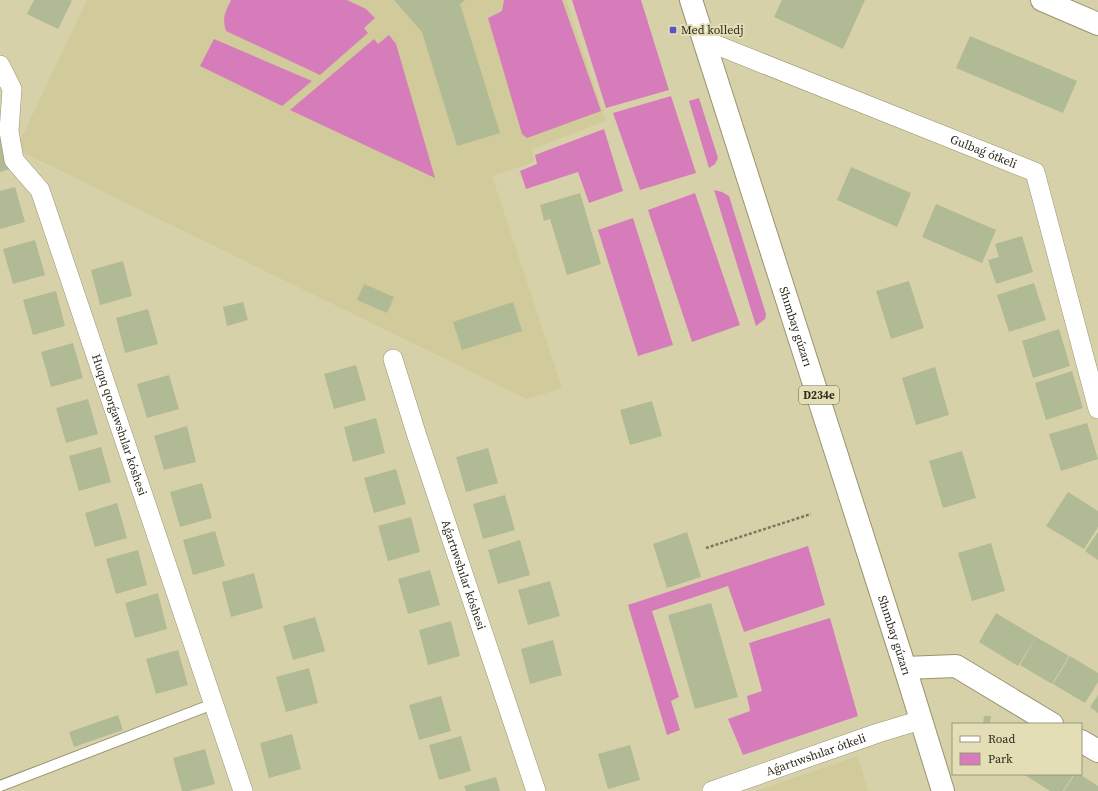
<svg xmlns="http://www.w3.org/2000/svg" width="1098" height="791" viewBox="0 0 1098 791" font-family="'Source Serif 4',serif">
	<style>
		.built { fill: #d1ca9b }
		.green { fill: #d77cba }
		.building { fill: #b0ba95 }
		.lines { fill: none; stroke-linecap: round; stroke-linejoin: round }
		.service-casing { stroke: #9a946f; stroke-width: 12 }
		.minor-casing { stroke: #9a946f; stroke-width: 20 }
		.tertiary-casing { stroke: #9a946f; stroke-width: 24 }
		.secondary-casing { stroke: #9a946f; stroke-width: 24 }
		.primary-casing { stroke: #9a946f; stroke-width: 24 }
		.path { stroke: #7c785e; stroke-width: 2.5; stroke-dasharray: 3 2; stroke-linecap: butt }
		.service { stroke: #fff; stroke-width: 10 }
		.minor { stroke: #fff; stroke-width: 19 }
		.tertiary { stroke: #fff; stroke-width: 22 }
		.secondary { stroke: #fff; stroke-width: 22 }
		.primary { stroke: #fff; stroke-width: 22 }
		.poi-dot { fill: #5752ca; stroke: #e4deb6; stroke-width: 1.5 }
		.labels { text-anchor: middle; dominant-baseline: central; stroke-width: 4; stroke-linejoin: round; paint-order: stroke }
		.shield { fill: #e4deb6; stroke: #63604a; stroke-width: 1 }
		.shield-label { font-size: 11px; font-weight: bold; fill: #2c2a1b }
		.poi-label { font-size: 12px; fill: #2c2a1b; stroke: #e4deb6; text-anchor: start }
		.street-label { font-size: 12px; fill: #2c2a1b; stroke: #e4deb6 }
	</style>
	<rect width="100%" height="100%" fill="#d7d1aa"/>
	<!-- built -->
	<g class="built">
		<path d="M 87,0 L 566,0 L 606,121 L 532,149 L 534,162 L 492,176 L 562,388 L 527,399 L 16,149 Z"/>
		<path d="M 858,756 L 868,791 L 756,791 Z"/>
	</g>
	<!-- green -->
	<g class="green">
		<path d="M 231,0 L 347,0 L 366,9 L 375,18 L 364,28 L 368,33 L 320,75 L 226,31 C 222,17 225,13 231,0 Z"/>
		<path d="M 504,0 L 562,0 L 601,111 L 527,138 L 522,134 L 488,18 L 502,11 Z"/>
		<path d="M 572,0 L 641,0 L 669,90 L 606,108 Z"/>
		<path d="M 389,35 L 396,44 L 435,178 L 290,110 L 374,39 L 378,44 Z"/>
		<path d="M 214,39 L 312,81 L 282,106 L 200,66 Z"/>
		<path d="M 671,96 L 696,173 L 640,190 L 613,113 Z"/>
		<path d="M 699,98 L 718,158 L 715,164 L 709,168 L 689,101 Z"/>
		<path d="M 604,129 L 623,191 L 589,203 L 578,172 L 526,189 L 520,171 L 537,164 L 535,155 Z"/>
		<path d="M 714,190 L 722,192 L 729,196 L 766,314 L 765,319 L 756,326 Z"/>
		<path d="M 695,193 L 740,325 L 692,342 L 648,210 Z"/>
		<path d="M 633,218 L 673,345 L 638,356 L 598,230 Z"/>
		<path d="M 808,546 L 825,605 L 744,632 L 728,586 L 652,611 L 679,697 L 671,701 L 680,730 L 667,735 L 628,605 Z"/>
		<path d="M 830,618 L 858,716 L 743,755 L 728,719 L 750,711 L 747,696 L 762,691 L 749,643 Z"/>
	</g>
	<!-- building -->
	<g class="building">
		<path d="M 34,0 L 70,0 L 72,1 L 58,29 L 27,14 Z"/>
		<path d="M 394,0 L 465,0 L 460,4 L 461,7 L 500,133 L 457,146 L 422,32 Z"/>
		<path d="M 782,0 L 865,0 L 843,49 L 774,17 Z"/>
		<path d="M 970,36 L 1077,81 L 1063,113 L 956,68 Z"/>
		<path d="M 0,135 L 10,169 L 0,172 Z"/>
		<path d="M 851,167 L 911,193 L 897,227 L 837,200 Z"/>
		<path d="M 15,187 L 25,222 L 0,229 L 0,191 Z"/>
		<path d="M 580,193 L 601,264 L 567,275 L 550,219 L 544,221 L 540,205 Z"/>
		<path d="M 936,204 L 996,230 L 982,263 L 922,237 Z"/>
		<path d="M 1022,236 L 1033,272 L 996,284 L 988,260 L 999,257 L 995,244 Z"/>
		<path d="M 35,240 L 45,275 L 13,284 L 3,249 Z"/>
		<path d="M 123,261 L 132,296 L 100,305 L 91,270 Z"/>
		<path d="M 909,281 L 924,328 L 891,339 L 876,291 Z"/>
		<path d="M 1034,283 L 1046,320 L 1009,332 L 997,295 Z"/>
		<path d="M 364,284 L 394,297 L 387,313 L 357,300 Z"/>
		<path d="M 56,291 L 65,326 L 33,335 L 23,300 Z"/>
		<path d="M 243,302 L 248,320 L 227,326 L 223,307 Z"/>
		<path d="M 513,302 L 522,331 L 462,350 L 453,322 Z"/>
		<path d="M 148,309 L 158,344 L 125,353 L 116,318 Z"/>
		<path d="M 1059,329 L 1070,366 L 1033,378 L 1022,341 Z"/>
		<path d="M 73,343 L 83,378 L 51,387 L 41,352 Z"/>
		<path d="M 356,365 L 366,400 L 334,409 L 324,374 Z"/>
		<path d="M 935,367 L 949,415 L 916,425 L 902,378 Z"/>
		<path d="M 1072,371 L 1083,408 L 1046,420 L 1035,383 Z"/>
		<path d="M 169,375 L 179,409 L 147,418 L 137,384 Z"/>
		<path d="M 88,399 L 98,434 L 66,443 L 56,408 Z"/>
		<path d="M 652,401 L 662,436 L 630,445 L 620,410 Z"/>
		<path d="M 376,418 L 385,453 L 353,462 L 344,427 Z"/>
		<path d="M 1087,423 L 1098,459 L 1061,471 L 1049,434 Z"/>
		<path d="M 187,426 L 196,462 L 164,470 L 154,436 Z"/>
		<path d="M 101,447 L 111,482 L 79,491 L 69,456 Z"/>
		<path d="M 488,448 L 498,483 L 466,492 L 456,457 Z"/>
		<path d="M 962,451 L 976,498 L 943,508 L 929,461 Z"/>
		<path d="M 396,469 L 406,504 L 374,513 L 364,478 Z"/>
		<path d="M 202,483 L 212,518 L 180,527 L 170,492 Z"/>
		<path d="M 1068,492 L 1098,511 L 1098,527 L 1084,549 L 1046,526 Z"/>
		<path d="M 505,495 L 515,530 L 483,539 L 473,504 Z"/>
		<path d="M 117,503 L 127,538 L 95,547 L 85,513 Z"/>
		<path d="M 411,517 L 420,552 L 388,561 L 378,526 Z"/>
		<path d="M 215,531 L 225,566 L 193,575 L 183,540 Z"/>
		<path d="M 687,532 L 701,577 L 667,588 L 653,544 Z"/>
		<path d="M 1098,532 L 1098,560 L 1085,551 Z"/>
		<path d="M 520,540 L 530,575 L 498,584 L 488,550 Z"/>
		<path d="M 991,543 L 1005,591 L 972,601 L 958,553 Z"/>
		<path d="M 138,550 L 147,585 L 116,594 L 106,559 Z"/>
		<path d="M 430,570 L 440,605 L 408,614 L 398,579 Z"/>
		<path d="M 254,573 L 263,608 L 231,617 L 222,582 Z"/>
		<path d="M 550,581 L 560,616 L 528,625 L 518,590 Z"/>
		<path d="M 158,593 L 167,629 L 135,638 L 125,603 Z"/>
		<path d="M 711,603 L 738,697 L 695,709 L 668,615 Z"/>
		<path d="M 996,613 L 1036,637 L 1018,666 L 979,642 Z"/>
		<path d="M 315,617 L 325,651 L 293,660 L 283,626 Z"/>
		<path d="M 451,621 L 460,656 L 428,665 L 419,630 Z"/>
		<path d="M 1036,637 L 1069,656 L 1052,684 L 1020,665 Z"/>
		<path d="M 553,640 L 562,675 L 530,684 L 521,649 Z"/>
		<path d="M 178,650 L 188,685 L 156,694 L 146,659 Z"/>
		<path d="M 1070,656 L 1098,673 L 1098,682 L 1085,703 L 1053,684 Z"/>
		<path d="M 309,668 L 318,703 L 286,712 L 276,677 Z"/>
		<path d="M 1098,695 L 1098,713 L 1090,707 Z"/>
		<path d="M 441,696 L 451,731 L 419,740 L 409,705 Z"/>
		<path d="M 118,715 L 123,730 L 74,747 L 69,732 Z"/>
		<path d="M 984,716 L 991,716 L 990,724 L 983,724 Z"/>
		<path d="M 292,734 L 301,769 L 269,778 L 260,743 Z"/>
		<path d="M 461,736 L 471,771 L 439,780 L 429,745 Z"/>
		<path d="M 630,745 L 640,780 L 608,789 L 598,754 Z"/>
		<path d="M 205,749 L 215,784 L 189,791 L 182,791 L 173,758 Z"/>
		<path d="M 1023,774 L 1074,774 L 1063,791 L 1050,791 Z"/>
		<path d="M 1075,774 L 1079,774 L 1098,786 L 1098,791 L 1064,791 Z"/>
		<path d="M 496,777 L 500,791 L 466,791 L 464,786 Z"/>
	</g>
	<g class="lines">
		<!-- service casing -->
		<g class="service-casing">
			<path id="service" d="M 0,786 L 213,704"/>
		</g>
		<!-- minor casing -->
		<g class="minor-casing">
			<g id="minor">
				<path id="s1" d="M 704,40 L 1035,172 L 1098,409"/>
				<path id="s2" d="M 0,65 L 12,89 L 9,131 L 14,160 L 40,190 L 243,791"/>
				<path id="s3" d="M 393,359 L 417,436 L 536,791"/>
				<path id="s4" d="M 712,791 L 878,733 L 921,720"/>
			</g>
		</g>
		<!-- tertiary casing -->
		<g class="tertiary-casing">
			<g id="tertiary">
				<path d="M 905,668 L 956,666 L 1052,724"/>
				<path d="M 1081,741 L 1098,751"/>
			</g>
		</g>
		<!-- secondary casing -->
		<g class="secondary-casing">
			<path id="secondary" d="M 1042,0 L 1098,24"/>
		</g>
		<!-- primary casing -->
		<g class="primary-casing">
			<g id="primary">
				<path id="s5" d="M 691,0 L 905,668 L 943,791"/>
			</g>
		</g>
		<!-- path -->
		<path class="path" d="M 706,548 L 811,514"/>
		<!-- service -->
		<use href="#service" class="service"/>
		<!-- minor -->
		<use href="#minor" class="minor"/>
		<!-- tertiary -->
		<use href="#tertiary" class="tertiary"/>
		<!-- secondary -->
		<use href="#secondary" class="secondary"/>
		<!-- primary -->
		<use href="#primary" class="primary"/>
	</g>
	<!-- markers -->
	<rect class="poi-dot" x="669" y="26" width="8" height="8" rx="2"/>
	<g class="labels">
		<!-- shield labels -->
		<rect class="shield" x="799" y="386" width="40" height="18" rx="3"/>
		<g class="shield-label">
			<text x="819" y="395">D234e</text>
		</g>
		<!-- poi labels -->
		<g class="poi-label">
			<text x="681" y="30">Med kolledj</text>
		</g>
		<!-- street labels -->
		<g class="street-label">
			<text stroke="none"><textPath href="#s1" startOffset="301">Gulbaǵ ótkeli</textPath></text>
			<text stroke="none"><textPath href="#s5" startOffset="343">Shımbay gúzarı</textPath></text>
			<text stroke="none"><textPath href="#s2" startOffset="386">Huqıq qorǵawshılar kóshesi</textPath></text>
			<text stroke="none"><textPath href="#s3" startOffset="227">Aǵartıwshılar kóshesi</textPath></text>
			<text stroke="none"><textPath href="#s5" startOffset="667">Shımbay gúzarı</textPath></text>
			<text stroke="none"><textPath href="#s4" startOffset="110">Aǵartıwshılar ótkeli</textPath></text>
		</g>
	</g>
	<!-- legend -->
	<rect x="952" y="723" width="130" height="52" fill="#e4deb6" stroke="#9a9678"/>
	<rect x="960" y="736" width="20" height="6" fill="#ffffff" stroke="#9a9678"/>
	<text x="988" y="743" font-size="12" fill="#2c2a1b">Road</text>
	<rect x="960" y="753" width="20" height="12" fill="#d77cba" stroke="#9a9678"/>
	<text x="988" y="763" font-size="12" fill="#2c2a1b">Park</text>
</svg>
